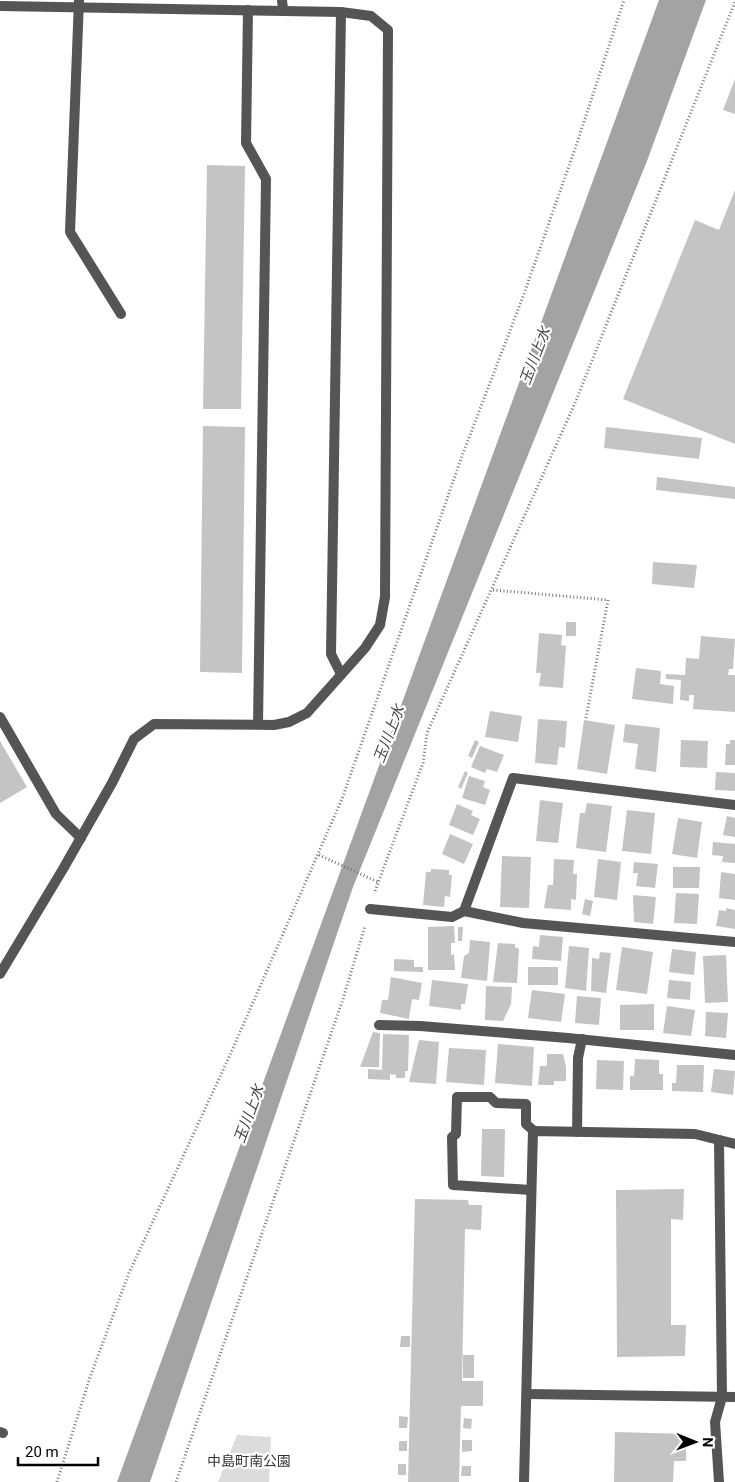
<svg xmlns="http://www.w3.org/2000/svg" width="735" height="1482" viewBox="0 0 735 1482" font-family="Roboto,'Noto Sans JP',sans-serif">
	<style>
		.green { fill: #dcdcdc }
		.water { fill: #a3a3a3 }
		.building { fill: #c4c4c4 }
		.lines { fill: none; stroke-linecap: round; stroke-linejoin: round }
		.path { stroke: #777; stroke-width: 3; stroke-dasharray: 1 2.5; stroke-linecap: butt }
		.lane { stroke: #555; stroke-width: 10 }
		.street { stroke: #555; stroke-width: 10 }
		.labels { text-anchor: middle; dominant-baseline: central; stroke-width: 4.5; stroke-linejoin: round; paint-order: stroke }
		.park-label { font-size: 14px; fill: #333; stroke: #fff }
		.water-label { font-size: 15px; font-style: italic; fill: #444; stroke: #fff }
	</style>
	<rect width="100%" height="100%" fill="#fff"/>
	<!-- green -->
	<path class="green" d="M 237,1435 L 271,1437 L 269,1482 L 218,1482 Z"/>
	<!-- water -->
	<path class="water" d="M 659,0 L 706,0 L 647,161 L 353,887 L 150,1482 L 117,1482 Z"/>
	<!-- building -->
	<g class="building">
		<path d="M 735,79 L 735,114 L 723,110 Z"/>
		<path d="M 207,165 L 245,166 L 241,409 L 203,409 Z"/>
		<path d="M 735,190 L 735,444 L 623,399 L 695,220 L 719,230 Z"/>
		<path d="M 203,426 L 245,427 L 242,673 L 200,672 Z"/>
		<path d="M 606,427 L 702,438 L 699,459 L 604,448 Z"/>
		<path d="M 657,477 L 735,487 L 735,499 L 656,490 Z"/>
		<path d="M 653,562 L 697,565 L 694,588 L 652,584 Z"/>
		<rect x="566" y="622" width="10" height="14"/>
		<path d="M 539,633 L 562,635 L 561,645 L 566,646 L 563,688 L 539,686 L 541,673 L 536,673 Z"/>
		<path d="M 701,636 L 735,639 L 733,669 L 729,669 L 728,675 L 735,675 L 735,712 L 693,709 L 694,695 L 689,695 L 689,701 L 680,700 L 681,680 L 666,679 L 666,674 L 685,675 L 686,658 L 699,659 Z"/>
		<path d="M 636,668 L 661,671 L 660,684 L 674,686 L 673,704 L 632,699 Z"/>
		<path d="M 490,711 L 522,716 L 518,742 L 485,737 Z"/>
		<path d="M 538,719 L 567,721 L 565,748 L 559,747 L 557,765 L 535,763 Z"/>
		<path d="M 584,720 L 615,725 L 607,774 L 577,769 Z"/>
		<path d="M 625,724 L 660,728 L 656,772 L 635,769 L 638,744 L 623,742 Z"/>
		<path d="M 475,740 L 479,742 L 472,758 L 468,756 Z"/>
		<path d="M 681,740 L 708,741 L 707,768 L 680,767 Z"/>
		<path d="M 730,740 L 735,740 L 735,765 L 725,765 L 726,744 L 730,744 Z"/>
		<path d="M 0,741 L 27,787 L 0,803 Z"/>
		<path d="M 480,746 L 504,755 L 497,772 L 487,769 L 485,773 L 471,767 Z"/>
		<path d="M 465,771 L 468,773 L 461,789 L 458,787 Z"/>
		<path d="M 716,772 L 735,773 L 735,791 L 715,790 Z"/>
		<path d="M 469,776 L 485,781 L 483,787 L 490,790 L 485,805 L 462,798 Z"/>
		<path d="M 540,800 L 563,803 L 558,843 L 536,841 Z"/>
		<path d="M 587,803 L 612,806 L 606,852 L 576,848 L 580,813 L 585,813 Z"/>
		<path d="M 457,804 L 473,811 L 471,815 L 480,819 L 473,835 L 449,825 Z"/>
		<path d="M 627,810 L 655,813 L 651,854 L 622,851 Z"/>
		<path d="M 727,816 L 735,818 L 735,837 L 723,835 Z"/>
		<path d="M 678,818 L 702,822 L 697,858 L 672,854 Z"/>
		<path d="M 450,834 L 473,844 L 464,864 L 442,854 Z"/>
		<path d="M 713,842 L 735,844 L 735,863 L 722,862 L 723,856 L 712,855 Z"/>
		<path d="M 502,856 L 531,857 L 529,908 L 500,907 Z"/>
		<path d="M 554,859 L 574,860 L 573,874 L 577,874 L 576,900 L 571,899 L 571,910 L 544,908 L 548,885 L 553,885 Z"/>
		<path d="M 598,859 L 621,862 L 617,900 L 594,897 Z"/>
		<path d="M 634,862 L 658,864 L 655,888 L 636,886 L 638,873 L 633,873 Z"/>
		<path d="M 673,867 L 700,867 L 699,888 L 673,888 Z"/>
		<path d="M 431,869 L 449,870 L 449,875 L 452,875 L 450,897 L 445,896 L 444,907 L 423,905 L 426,872 L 431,872 Z"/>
		<path d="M 721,872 L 735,874 L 735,900 L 719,898 Z"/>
		<path d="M 676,893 L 699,894 L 697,924 L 674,923 Z"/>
		<path d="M 633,895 L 656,897 L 653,924 L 634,922 Z"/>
		<path d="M 585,899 L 593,901 L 590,916 L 582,914 Z"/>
		<path d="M 726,908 L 735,910 L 735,929 L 716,926 L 719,910 L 726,911 Z"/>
		<path d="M 454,926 L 455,943 L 451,943 L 451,955 L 454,954 L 455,970 L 428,970 L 428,927 Z"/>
		<path d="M 458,927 L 463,927 L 462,941 L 458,941 Z"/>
		<path d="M 540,935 L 563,937 L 561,961 L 532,959 L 533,946 L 539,947 Z"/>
		<path d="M 470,940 L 490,942 L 487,981 L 461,978 L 464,956 L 469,953 Z"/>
		<path d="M 498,943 L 515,944 L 515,947 L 519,949 L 517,983 L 493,982 Z"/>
		<path d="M 569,946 L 589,948 L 586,991 L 565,988 Z"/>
		<path d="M 622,947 L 653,952 L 647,994 L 616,990 Z"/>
		<path d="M 672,949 L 696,952 L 694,975 L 669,972 Z"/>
		<path d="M 600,952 L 611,953 L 606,993 L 591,991 L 592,958 L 599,959 Z"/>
		<path d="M 726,955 L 728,1002 L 705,1003 L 703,956 Z"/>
		<path d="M 394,959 L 414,960 L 414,967 L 423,967 L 423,972 L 394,971 Z"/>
		<rect x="528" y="967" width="30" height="18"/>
		<path d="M 391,977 L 422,983 L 419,1000 L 412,999 L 409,1019 L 380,1013 L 382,1000 L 388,1000 Z"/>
		<path d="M 432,980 L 468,984 L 465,1004 L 461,1004 L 461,1010 L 429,1006 Z"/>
		<path d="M 669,980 L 691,982 L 690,1000 L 667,998 Z"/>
		<path d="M 486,986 L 512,987 L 511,1004 L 503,1021 L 485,1020 Z"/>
		<path d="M 532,990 L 565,994 L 561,1022 L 528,1018 Z"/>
		<path d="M 577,996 L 601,998 L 599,1025 L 575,1023 Z"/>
		<path d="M 654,1004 L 654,1030 L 620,1030 L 620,1005 Z"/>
		<path d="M 667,1006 L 695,1010 L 691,1036 L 663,1033 Z"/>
		<path d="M 706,1012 L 728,1013 L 726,1038 L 705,1036 Z"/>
		<path d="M 373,1032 L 380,1033 L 379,1067 L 360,1067 Z"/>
		<path d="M 383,1034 L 409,1035 L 408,1071 L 405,1071 L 405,1078 L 396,1078 L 396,1075 L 390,1074 L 390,1080 L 368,1079 L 368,1069 L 382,1070 Z"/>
		<path d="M 419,1040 L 439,1042 L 436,1084 L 409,1082 Z"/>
		<path d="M 498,1044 L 534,1047 L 532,1086 L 495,1083 Z"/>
		<path d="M 449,1048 L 486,1050 L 484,1085 L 446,1082 Z"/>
		<path d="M 547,1054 L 563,1054 L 566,1067 L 566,1081 L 554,1081 L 554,1085 L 538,1085 L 540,1066 L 547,1066 Z"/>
		<path d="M 635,1059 L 659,1060 L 659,1074 L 663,1074 L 663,1090 L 630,1090 L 630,1076 L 634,1076 Z"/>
		<path d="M 597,1060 L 624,1061 L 623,1090 L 596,1089 Z"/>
		<path d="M 677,1065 L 704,1065 L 703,1092 L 672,1091 L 672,1083 L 676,1083 Z"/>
		<path d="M 714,1069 L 735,1071 L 733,1095 L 711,1092 Z"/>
		<path d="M 482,1129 L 505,1129 L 504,1177 L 481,1176 Z"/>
		<path d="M 684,1189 L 683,1220 L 671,1219 L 671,1325 L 686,1325 L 685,1356 L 617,1357 L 616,1190 Z"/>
		<path d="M 415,1199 L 468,1200 L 469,1205 L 482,1205 L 481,1230 L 465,1229 L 462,1381 L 483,1381 L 483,1406 L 461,1406 L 459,1482 L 408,1482 Z"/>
		<path d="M 401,1336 L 410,1336 L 410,1347 L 400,1347 Z"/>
		<rect x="463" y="1355" width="11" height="23"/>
		<path d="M 399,1416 L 408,1417 L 407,1428 L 399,1428 Z"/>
		<path d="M 464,1418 L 472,1419 L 471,1429 L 463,1428 Z"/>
		<path d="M 615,1432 L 686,1434 L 686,1461 L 674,1461 L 673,1482 L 614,1482 Z"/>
		<path d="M 462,1440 L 472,1440 L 472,1451 L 462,1452 Z"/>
		<rect x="399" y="1441" width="8" height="10"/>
		<rect x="398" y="1464" width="8" height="11"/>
		<path d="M 462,1466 L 471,1466 L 471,1476 L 461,1476 Z"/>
	</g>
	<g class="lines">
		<!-- path -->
		<g class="path">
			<path d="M 493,590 L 608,600 L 586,718"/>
			<path d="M 319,855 L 378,882"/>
			<path d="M 375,891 L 423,763 L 427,733 L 575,403 L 735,2"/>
			<path d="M 57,1482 L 90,1377 L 129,1273 L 230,1055 L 342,799 L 462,456 L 524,294 L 577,143 L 624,0"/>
			<path d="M 176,1482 L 343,999 L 365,926"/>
		</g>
		<!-- lane -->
		<g class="lane">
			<path d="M 79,0 L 70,232 L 121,314"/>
			<path d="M 282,0 L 283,9"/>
			<path d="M 248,10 L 246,143 L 266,179 L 258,724"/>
			<path d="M 341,12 L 331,654 L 341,674"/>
			<path d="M 0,717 L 56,814 L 81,838"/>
			<path d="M 379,1025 L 420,1026"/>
			<path d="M 577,1132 L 578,1058 L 582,1039"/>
			<path d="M 531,1190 L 453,1185 L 452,1137 L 456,1134 L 457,1097 L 490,1097 L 496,1103 L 526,1104 L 526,1124 L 534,1131"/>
			<path d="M 719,1482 L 715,1422 L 722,1397 L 719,1140"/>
		</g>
		<!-- street -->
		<g class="street">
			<path d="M 0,6 L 341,12 L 371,16 L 388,30 L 385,597 L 380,625 L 365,648 L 307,713 L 289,722 L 274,725 L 154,724 L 134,739 L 112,783 L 63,869 L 0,974"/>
			<path d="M 735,805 L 513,778 L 464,911 L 523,923 L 735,942"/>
			<path d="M 370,909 L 452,917 L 464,911"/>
			<path d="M 420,1026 L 568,1038 L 735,1055"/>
			<path d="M 527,1394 L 735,1397"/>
			<path d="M 0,1432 L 3,1433"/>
			<path d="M 524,1482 L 533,1131 L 695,1134 L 735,1144"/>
		</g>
	</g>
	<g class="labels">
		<!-- park labels -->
		<g class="park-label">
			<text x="249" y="1461">中島町南公園</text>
		</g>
		<!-- water labels -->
		<g class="water-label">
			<text transform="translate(535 356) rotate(-69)">玉川上水</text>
			<text transform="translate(389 734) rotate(-69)">玉川上水</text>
			<text transform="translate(249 1114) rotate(-70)">玉川上水</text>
		</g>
	</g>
	<!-- north arrow -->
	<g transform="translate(695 1442) rotate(91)" stroke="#ffffff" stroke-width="4" paint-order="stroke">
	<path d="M0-4L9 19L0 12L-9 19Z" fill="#000000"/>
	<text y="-8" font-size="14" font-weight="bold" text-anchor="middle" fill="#000000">N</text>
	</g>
	<!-- scale -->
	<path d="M18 1457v8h80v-8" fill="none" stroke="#000000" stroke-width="2.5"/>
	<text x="25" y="1457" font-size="15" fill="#000000" stroke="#ffffff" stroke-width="4" paint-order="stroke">20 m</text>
</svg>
